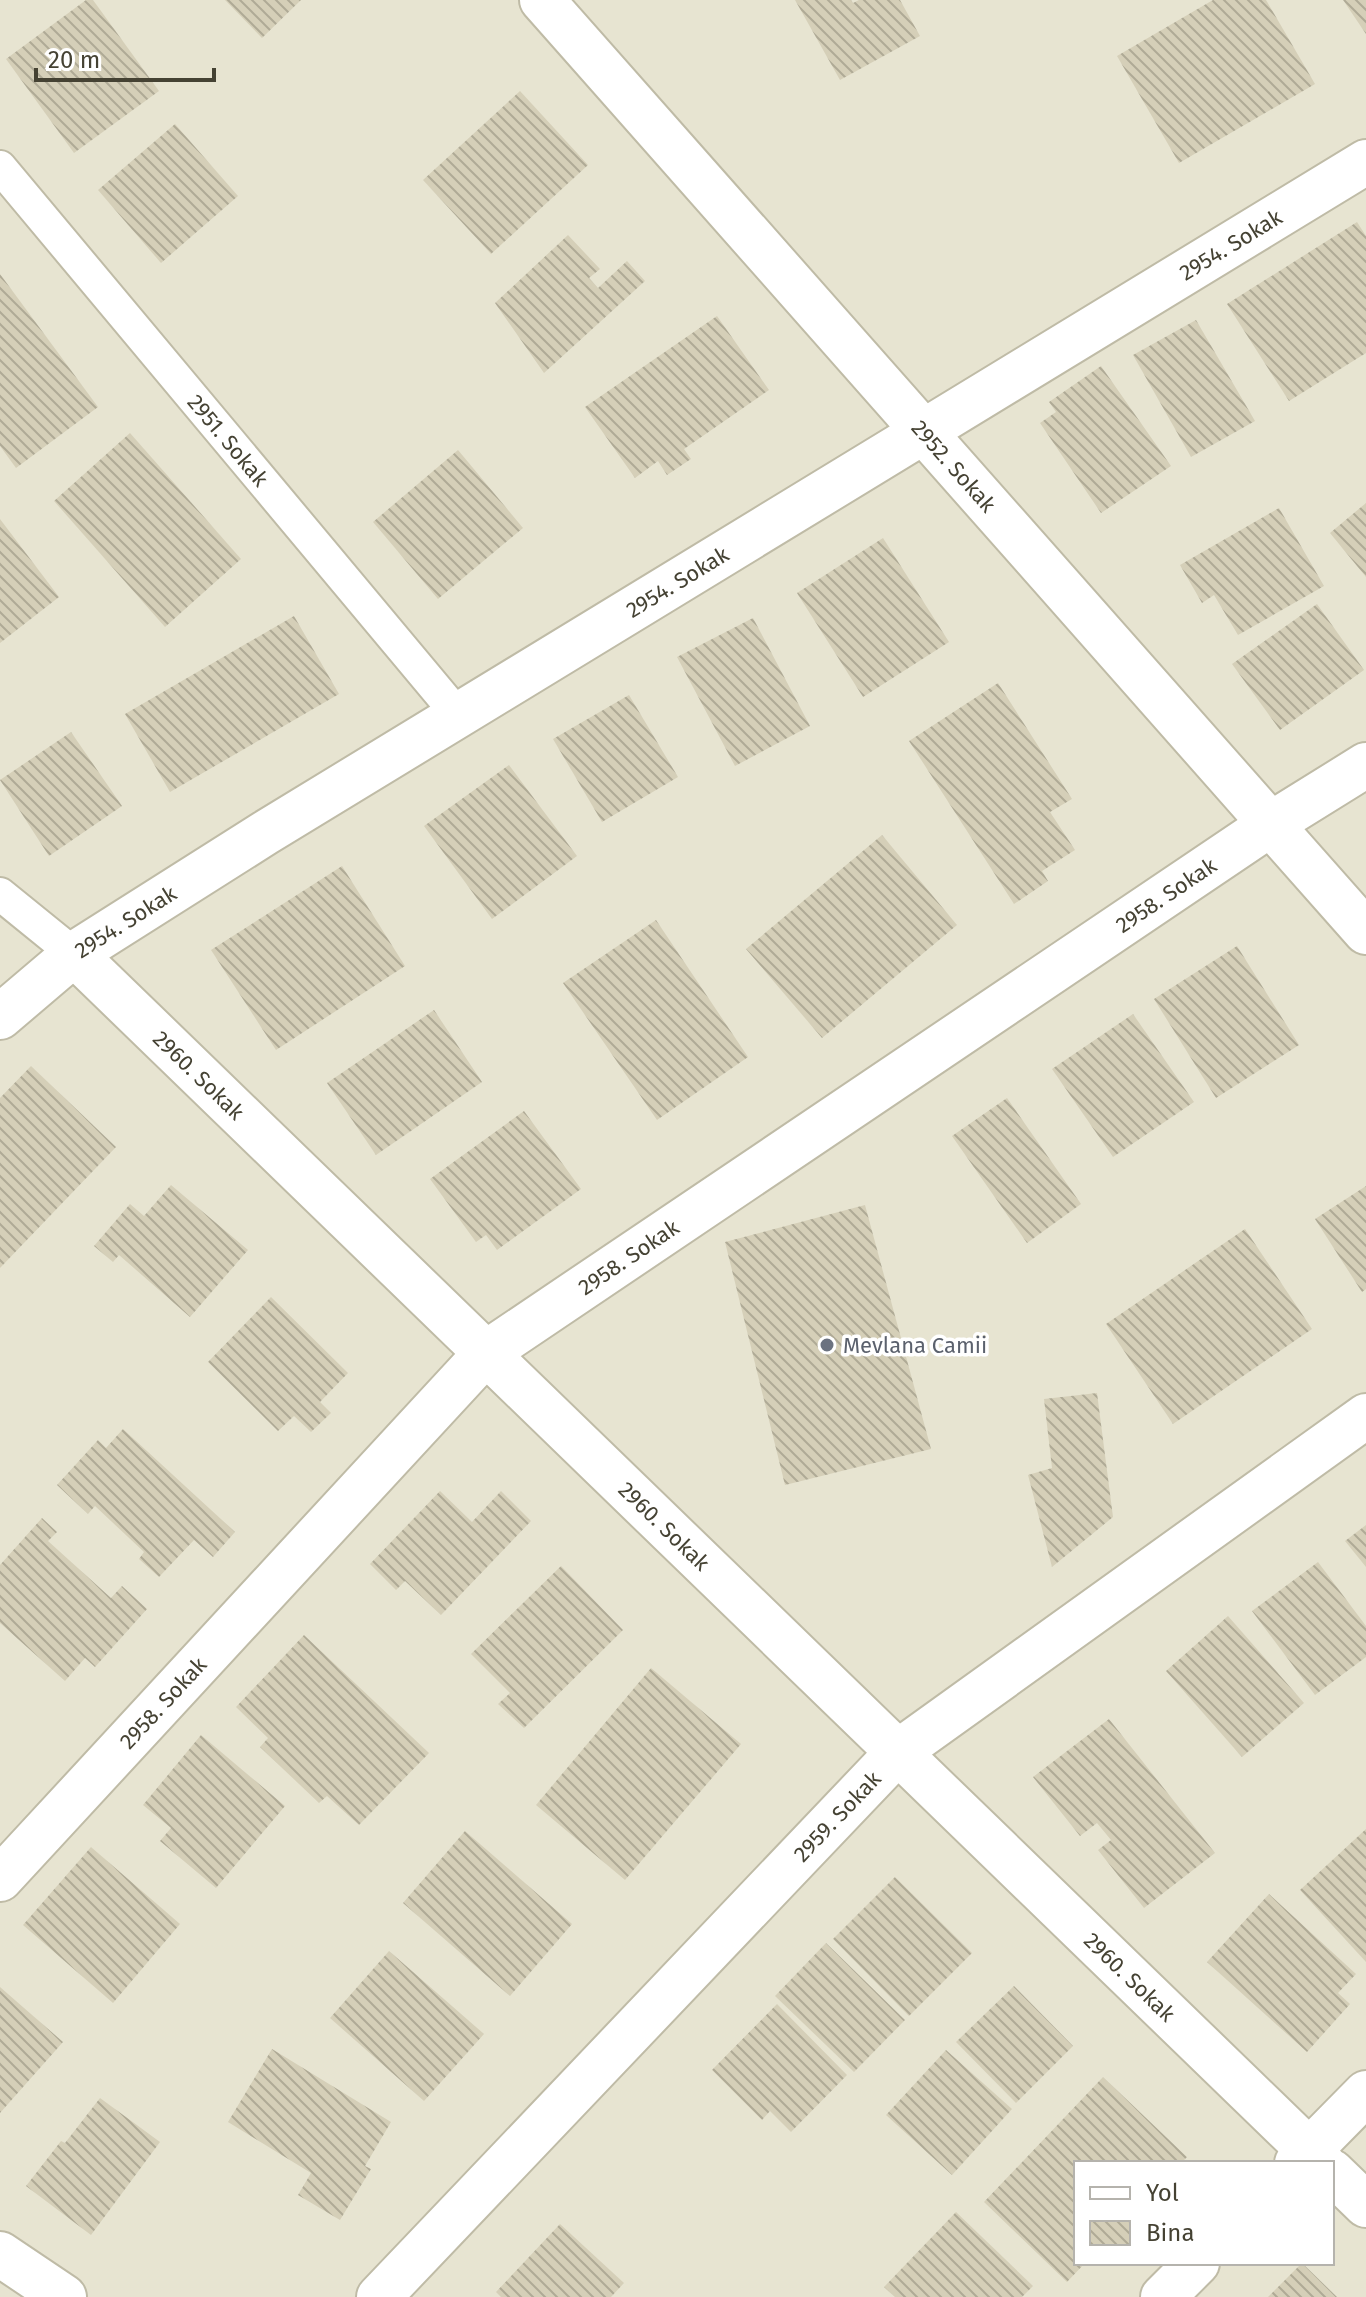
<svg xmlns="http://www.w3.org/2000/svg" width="1366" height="2297" viewBox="0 0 1366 2297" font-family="'Fira Sans',sans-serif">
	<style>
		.residential { fill: #e7e4d1; fill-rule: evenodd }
		.building { fill: url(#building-back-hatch) }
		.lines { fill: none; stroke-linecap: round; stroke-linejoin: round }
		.lane-casing { stroke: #bfbba6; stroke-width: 36 }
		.street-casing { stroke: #bfbba6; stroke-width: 48 }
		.lane { stroke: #fff; stroke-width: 32 }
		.street { stroke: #fff; stroke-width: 44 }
		.worship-dot { fill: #6b7280; stroke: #fff; stroke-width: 3 }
		.labels { text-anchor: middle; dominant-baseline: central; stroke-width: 7; stroke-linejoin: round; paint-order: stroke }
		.street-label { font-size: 22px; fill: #454233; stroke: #fff }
		.worship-label { font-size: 22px; fill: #5b616d; stroke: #fff; text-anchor: start }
	</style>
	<defs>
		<pattern id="building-back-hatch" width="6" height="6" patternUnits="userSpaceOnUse" patternTransform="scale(2)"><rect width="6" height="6" fill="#d5cfb8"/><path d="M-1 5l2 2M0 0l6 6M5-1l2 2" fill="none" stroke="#afaa96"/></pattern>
	</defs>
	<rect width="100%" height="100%" fill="#f3f1e4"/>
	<!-- residential -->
	<path class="residential" d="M 0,0 L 1366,0 L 1366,2297 L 0,2297 ZM 1076,2163 L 1332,2163 L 1332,2263 L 1076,2263 Z"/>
	<!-- building -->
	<g class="building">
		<path d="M 86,0 L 93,0 L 159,91 L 74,153 L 6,59 Z"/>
		<path d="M 225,0 L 301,0 L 262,38 Z"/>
		<path d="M 795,0 L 851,0 L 853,3 L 859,0 L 900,0 L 920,36 L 840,80 Z"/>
		<path d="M 1213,0 L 1266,0 L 1315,84 L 1179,163 L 1117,56 Z"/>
		<path d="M 1343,0 L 1366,0 L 1366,34 Z"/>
		<path d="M 520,91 L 588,165 L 491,254 L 423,180 Z"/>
		<path d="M 175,124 L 238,196 L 161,263 L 98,190 Z"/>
		<path d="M 1357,222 L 1366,236 L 1366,353 L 1289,401 L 1227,304 Z"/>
		<path d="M 568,235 L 600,269 L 589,278 L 598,288 L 627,261 L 645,281 L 544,373 L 495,303 Z"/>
		<path d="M 0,274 L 98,407 L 16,468 L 0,446 Z"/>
		<path d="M 717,316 L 769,390 L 684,449 L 691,459 L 667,475 L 658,461 L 635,478 L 585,407 Z"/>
		<path d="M 1196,320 L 1255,421 L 1191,457 L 1133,355 Z"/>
		<path d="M 1101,366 L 1171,466 L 1101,513 L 1040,423 L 1056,412 L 1049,402 Z"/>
		<path d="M 130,433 L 241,559 L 165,627 L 54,501 Z"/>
		<path d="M 458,450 L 523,528 L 438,599 L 373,522 Z"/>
		<path d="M 1366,503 L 1366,577 L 1330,533 Z"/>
		<path d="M 1279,508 L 1324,586 L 1238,635 L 1214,595 L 1202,603 L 1180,565 Z"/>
		<path d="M 0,519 L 59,597 L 0,643 Z"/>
		<path d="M 883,538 L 949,642 L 863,697 L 797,593 Z"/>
		<path d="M 1317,604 L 1364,670 L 1280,730 L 1232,664 Z"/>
		<path d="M 294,616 L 339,694 L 170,792 L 125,714 Z"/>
		<path d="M 753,618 L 810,726 L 735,766 L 677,657 Z"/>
		<path d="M 998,683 L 1072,799 L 1050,812 L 1075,850 L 1042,871 L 1048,881 L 1014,904 L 909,741 Z"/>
		<path d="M 629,695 L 678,777 L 602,822 L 553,739 Z"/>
		<path d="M 71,732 L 122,806 L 49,856 L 0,780 Z"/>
		<path d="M 509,765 L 577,856 L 492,919 L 424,826 Z"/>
		<path d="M 882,835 L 957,925 L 822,1038 L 746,949 Z"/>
		<path d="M 342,866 L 405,966 L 276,1050 L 211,950 Z"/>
		<path d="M 656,920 L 748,1057 L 657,1120 L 563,983 Z"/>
		<path d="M 1237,946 L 1299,1045 L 1216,1098 L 1154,999 Z"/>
		<path d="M 434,1010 L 482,1082 L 376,1155 L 327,1083 Z"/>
		<path d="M 1133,1014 L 1194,1102 L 1113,1157 L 1052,1069 Z"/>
		<path d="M 31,1066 L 116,1147 L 0,1268 L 0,1098 Z"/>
		<path d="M 1007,1098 L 1081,1204 L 1027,1243 L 952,1136 Z"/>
		<path d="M 524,1111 L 581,1189 L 497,1250 L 486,1235 L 476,1242 L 430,1179 Z"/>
		<path d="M 171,1185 L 248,1250 L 190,1317 L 119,1255 L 113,1262 L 94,1246 L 130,1204 L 144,1216 Z"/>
		<path d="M 1366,1186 L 1366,1289 L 1362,1292 L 1315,1219 Z"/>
		<path d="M 865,1205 L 931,1449 L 785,1485 L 725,1242 Z"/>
		<path d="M 1245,1229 L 1312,1329 L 1173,1424 L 1106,1324 Z"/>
		<path d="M 271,1297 L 348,1373 L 320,1402 L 331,1413 L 311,1432 L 294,1416 L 278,1431 L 208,1362 Z"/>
		<path d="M 1097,1393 L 1113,1517 L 1052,1567 L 1028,1475 L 1052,1468 L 1044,1399 Z"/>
		<path d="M 123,1429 L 235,1532 L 213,1557 L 194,1540 L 159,1577 L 139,1559 L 144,1552 L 95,1506 L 88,1514 L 57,1485 L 98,1440 L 106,1448 Z"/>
		<path d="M 440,1491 L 472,1522 L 501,1491 L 531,1521 L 441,1615 L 405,1581 L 396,1590 L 370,1564 Z"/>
		<path d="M 42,1518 L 57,1532 L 48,1541 L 111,1598 L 122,1586 L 147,1609 L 95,1667 L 85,1658 L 65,1681 L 0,1623 L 0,1565 Z"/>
		<path d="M 1366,1525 L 1366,1567 L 1345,1541 Z"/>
		<path d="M 1318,1562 L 1366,1626 L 1366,1657 L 1315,1695 L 1252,1611 Z"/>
		<path d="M 561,1566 L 623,1630 L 524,1728 L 498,1704 L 510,1693 L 471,1654 Z"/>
		<path d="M 1228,1616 L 1304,1703 L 1242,1757 L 1166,1671 Z"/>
		<path d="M 304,1635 L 429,1753 L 359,1825 L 327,1796 L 319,1803 L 260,1747 L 268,1738 L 236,1707 Z"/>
		<path d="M 651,1668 L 741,1744 L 625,1880 L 536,1805 Z"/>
		<path d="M 1109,1719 L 1215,1853 L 1144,1908 L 1098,1850 L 1111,1840 L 1097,1823 L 1080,1836 L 1033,1777 Z"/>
		<path d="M 201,1735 L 285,1806 L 216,1888 L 160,1841 L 171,1828 L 143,1805 Z"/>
		<path d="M 1366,1829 L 1366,1962 L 1300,1890 Z"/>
		<path d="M 465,1831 L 572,1924 L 510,1996 L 403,1903 Z"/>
		<path d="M 91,1847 L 180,1924 L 113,2003 L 23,1925 Z"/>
		<path d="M 895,1877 L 972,1953 L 909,2016 L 833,1939 Z"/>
		<path d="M 1269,1894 L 1356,1974 L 1338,1993 L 1350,2004 L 1307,2052 L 1207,1962 Z"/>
		<path d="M 826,1943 L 905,2020 L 854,2072 L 775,1996 Z"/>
		<path d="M 389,1951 L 484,2034 L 424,2101 L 330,2018 Z"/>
		<path d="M 1014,1986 L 1073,2046 L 1016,2103 L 956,2042 Z"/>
		<path d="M 0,1987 L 63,2042 L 0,2113 Z"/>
		<path d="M 777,2004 L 847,2075 L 791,2132 L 770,2111 L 762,2120 L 712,2070 Z"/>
		<path d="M 272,2049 L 391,2122 L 365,2166 L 371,2169 L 340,2220 L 298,2195 L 311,2173 L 228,2122 Z"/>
		<path d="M 946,2050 L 1012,2109 L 952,2175 L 886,2115 Z"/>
		<path d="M 1103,2077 L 1187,2157 L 1181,2163 L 1076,2163 L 1076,2263 L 1085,2263 L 1067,2282 L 984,2202 Z"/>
		<path d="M 100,2098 L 160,2142 L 91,2235 L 26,2186 L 61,2141 L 65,2143 Z"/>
		<path d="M 956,2212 L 1033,2286 L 1022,2297 L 895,2297 L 884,2287 Z"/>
		<path d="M 560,2224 L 624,2283 L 611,2297 L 501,2297 L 496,2292 Z"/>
		<path d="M 1302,2263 L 1337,2297 L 1268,2297 Z"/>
	</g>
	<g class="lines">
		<!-- lane casing -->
		<g class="lane-casing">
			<g id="lane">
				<path id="s1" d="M 0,167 L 458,715"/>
				<path d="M 0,894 L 74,954"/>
			</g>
		</g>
		<!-- street casing -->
		<g class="street-casing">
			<g id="street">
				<path id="s2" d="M 542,0 L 1366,932"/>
				<path id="s3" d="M 74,954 L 1322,2163"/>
				<path id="s4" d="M 0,1017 L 74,954 L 265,833 L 1366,162"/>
				<path id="s5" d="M 0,1879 L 486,1353 L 1271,824 L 1366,765"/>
				<path d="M 1297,2163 L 1366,2093"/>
				<path d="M 1332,2172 L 1366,2205"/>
				<path d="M 0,2254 L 64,2297"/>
				<path id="s6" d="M 379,2297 L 898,1752 L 1366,1416"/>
				<path d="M 1163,2297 L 1197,2263"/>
			</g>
		</g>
		<!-- lane -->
		<use href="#lane" class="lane"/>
		<!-- street -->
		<use href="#street" class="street"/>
	</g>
	<!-- markers -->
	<circle class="worship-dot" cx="827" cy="1345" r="8"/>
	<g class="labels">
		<!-- street labels -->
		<g class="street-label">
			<text stroke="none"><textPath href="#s4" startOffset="1454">2954. Sokak</textPath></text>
			<text stroke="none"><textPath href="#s1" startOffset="356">2951. Sokak</textPath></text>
			<text stroke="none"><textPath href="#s2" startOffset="622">2952. Sokak</textPath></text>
			<text stroke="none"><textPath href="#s4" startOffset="806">2954. Sokak</textPath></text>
			<text stroke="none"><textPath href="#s5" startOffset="1536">2958. Sokak</textPath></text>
			<text stroke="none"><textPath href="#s4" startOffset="158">2954. Sokak</textPath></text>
			<text stroke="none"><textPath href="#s3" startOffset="174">2960. Sokak</textPath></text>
			<text stroke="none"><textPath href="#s5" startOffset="888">2958. Sokak</textPath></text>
			<text stroke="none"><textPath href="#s3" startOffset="822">2960. Sokak</textPath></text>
			<text stroke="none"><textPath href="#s5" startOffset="240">2958. Sokak</textPath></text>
			<text stroke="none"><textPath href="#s6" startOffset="664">2959. Sokak</textPath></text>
			<text stroke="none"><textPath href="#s3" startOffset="1470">2960. Sokak</textPath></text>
		</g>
		<!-- worship labels -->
		<g class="worship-label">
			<text x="843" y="1345">Mevlana Camii</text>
		</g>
	</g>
	<!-- legend -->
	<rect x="1074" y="2161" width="260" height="104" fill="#ffffff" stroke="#b5b3ad" stroke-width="2"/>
	<rect x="1090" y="2187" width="40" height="12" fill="#ffffff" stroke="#b5b3ad" stroke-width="2"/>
	<text x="1146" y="2201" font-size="24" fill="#454233">Yol</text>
	<rect x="1090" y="2221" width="40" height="24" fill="url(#building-back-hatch)" stroke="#b5b3ad" stroke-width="2"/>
	<text x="1146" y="2241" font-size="24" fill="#454233">Bina</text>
	<!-- scale -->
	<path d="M36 68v12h178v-12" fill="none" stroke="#454233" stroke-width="4"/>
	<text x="48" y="68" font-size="24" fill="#454233" stroke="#ffffff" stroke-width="6" paint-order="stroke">20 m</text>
</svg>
